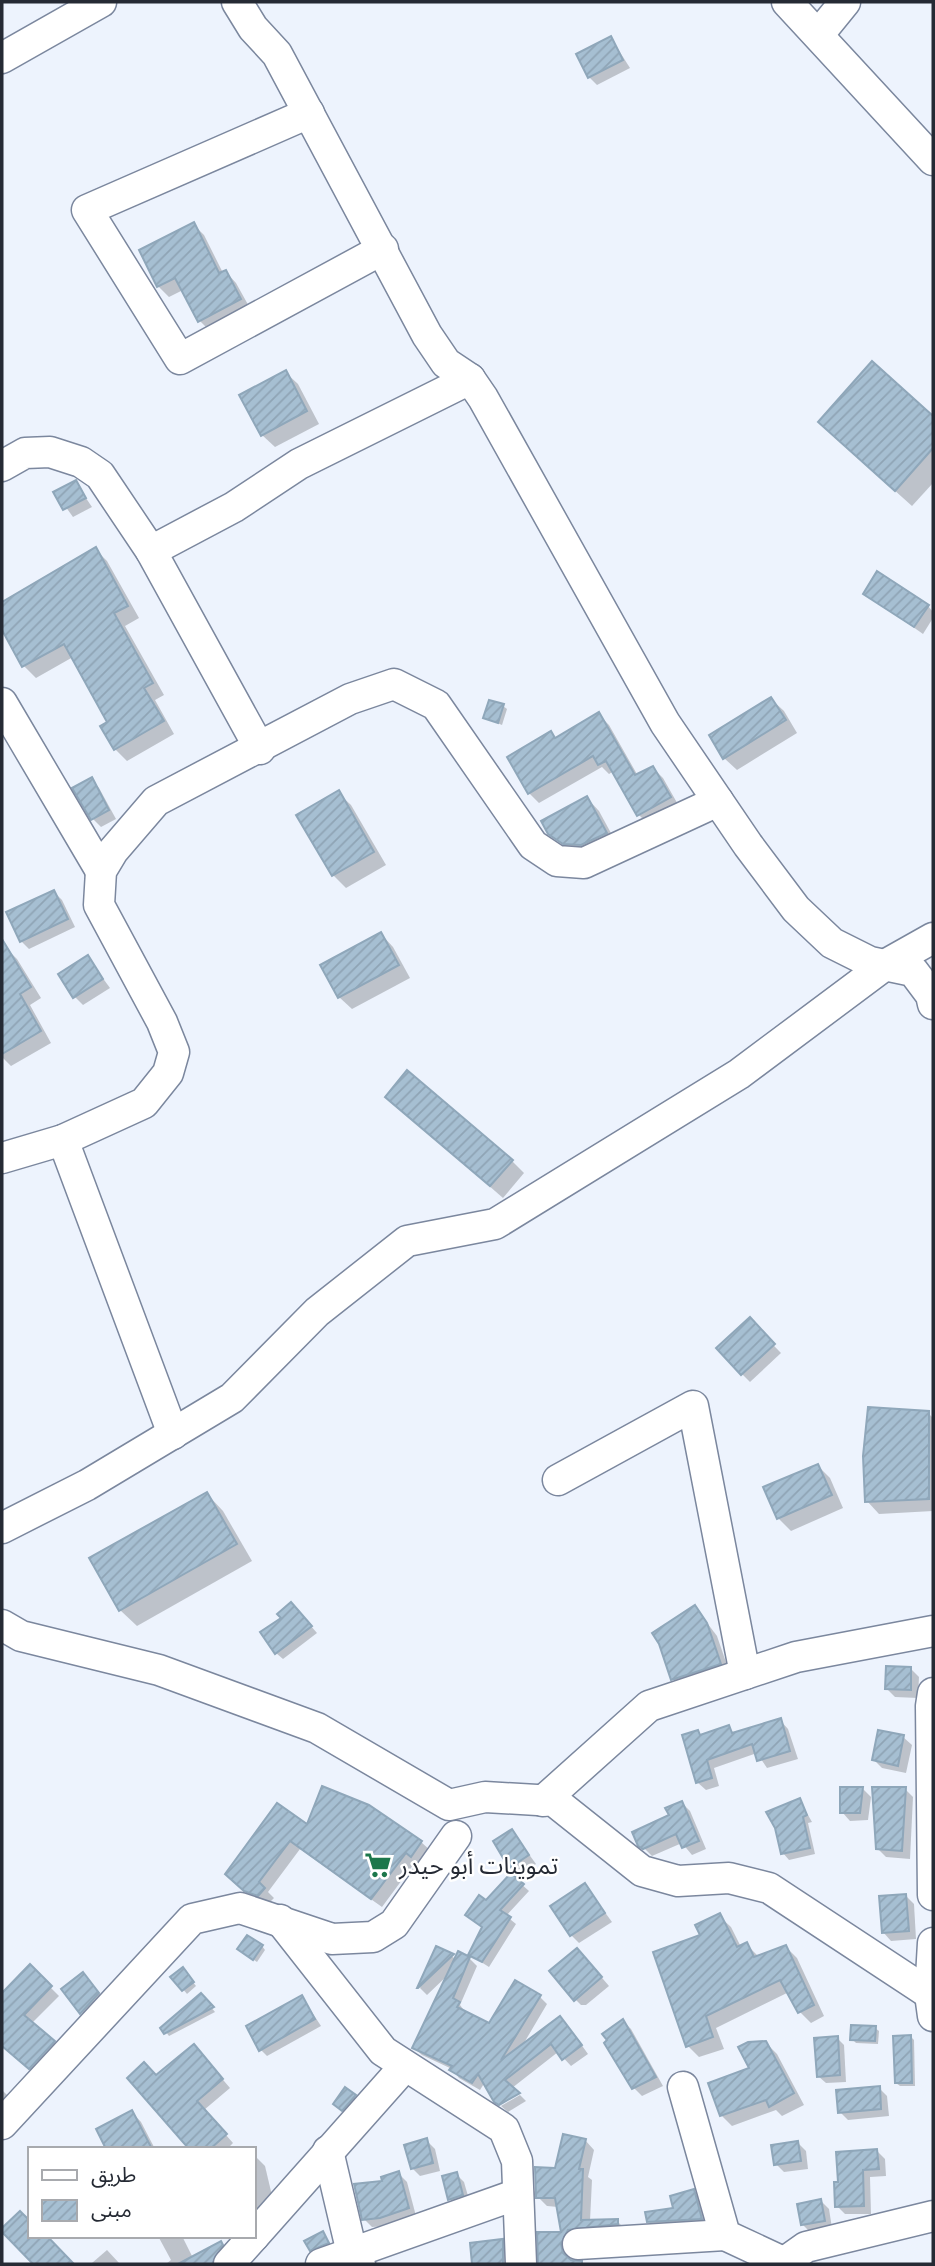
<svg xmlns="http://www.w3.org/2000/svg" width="935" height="2266" viewBox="0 0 935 2266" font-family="Mulish,'Noto Sans Arabic',sans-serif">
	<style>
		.shadow { fill: #0003 }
		.building { fill: url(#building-hatch); stroke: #8fa7ba; stroke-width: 2 }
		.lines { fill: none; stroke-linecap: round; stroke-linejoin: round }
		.minor-casing { stroke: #7b879e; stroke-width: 33 }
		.minor { stroke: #fff; stroke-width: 30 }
		.labels { text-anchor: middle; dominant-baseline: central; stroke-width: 5; stroke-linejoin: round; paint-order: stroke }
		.poi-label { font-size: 24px; fill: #252a34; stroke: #fff; text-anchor: start }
	</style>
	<defs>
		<pattern id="building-hatch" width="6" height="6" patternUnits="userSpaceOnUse" patternTransform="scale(1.75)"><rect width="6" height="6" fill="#a6bfd2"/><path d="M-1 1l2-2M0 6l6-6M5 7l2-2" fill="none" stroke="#8fa4b5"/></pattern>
	</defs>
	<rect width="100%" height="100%" fill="#edf3fd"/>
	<!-- shadow -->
	<g class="shadow">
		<path d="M 611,38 L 630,68 L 597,85 L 589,77 Z"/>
		<path d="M 193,224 L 204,235 L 223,273 L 226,272 L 236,283 L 251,310 L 210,331 L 200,321 L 183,290 L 169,297 L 158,286 Z"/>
		<path d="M 872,364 L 933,418 L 933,483 L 912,506 L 836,438 Z"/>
		<path d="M 285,372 L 298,384 L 319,424 L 275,447 L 262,435 Z"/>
		<path d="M 75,482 L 92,507 L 73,517 L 55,492 Z"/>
		<path d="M 95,549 L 107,561 L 139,618 L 125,626 L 164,695 L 155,700 L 174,734 L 127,761 L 115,749 L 109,722 L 73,657 L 36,678 L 24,666 L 2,626 L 2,604 Z"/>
		<path d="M 865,593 L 928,606 L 933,612 L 933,618 L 923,634 Z"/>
		<path d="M 771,699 L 784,711 L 797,733 L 737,770 L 724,758 Z"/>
		<path d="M 503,706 L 507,709 L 502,725 L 485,718 Z"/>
		<path d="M 598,714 L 609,725 L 638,776 L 653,768 L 663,778 L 680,808 L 649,825 L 639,815 L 614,771 L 609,774 L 602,767 L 539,803 L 529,793 L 555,740 Z"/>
		<path d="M 91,780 L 99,788 L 116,819 L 101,827 L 93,819 Z"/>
		<path d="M 338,793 L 351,805 L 386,865 L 346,888 L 333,875 L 299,815 Z"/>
		<path d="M 587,798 L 599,811 L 618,846 L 577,856 L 549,833 Z"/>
		<path d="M 54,892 L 62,900 L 75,927 L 29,949 L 21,941 Z"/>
		<path d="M 381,934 L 393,947 L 410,978 L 352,1009 L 339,997 Z"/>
		<path d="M 6,948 L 17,959 L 41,998 L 30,1005 L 51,1043 L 11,1066 L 2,1057 L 2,1035 L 4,1033 L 2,1029 L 2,951 Z"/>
		<path d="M 88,958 L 110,988 L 83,1005 L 75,997 Z"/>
		<path d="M 387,1097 L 512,1161 L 524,1173 L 503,1198 Z"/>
		<path d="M 749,1320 L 781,1353 L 750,1382 L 742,1374 Z"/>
		<path d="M 928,1413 L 933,1418 L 933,1511 L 879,1514 L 867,1501 Z"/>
		<path d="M 818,1466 L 830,1478 L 843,1508 L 791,1531 L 778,1518 Z"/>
		<path d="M 207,1494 L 223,1511 L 252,1561 L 137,1626 L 120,1610 Z"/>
		<path d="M 695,1607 L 717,1636 L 730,1674 L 683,1690 L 673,1679 Z"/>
		<path d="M 297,1610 L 317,1633 L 283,1659 L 276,1653 Z"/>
		<path d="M 911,1669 L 919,1677 L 918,1698 L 895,1697 L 887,1689 Z"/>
		<path d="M 780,1720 L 788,1729 L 798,1759 L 767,1768 L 757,1753 L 714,1768 L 719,1786 L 706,1790 L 697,1782 L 698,1732 L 702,1736 L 728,1727 L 735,1734 Z"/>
		<path d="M 903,1737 L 912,1745 L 906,1773 L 882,1768 L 874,1760 Z"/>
		<path d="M 863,1789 L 871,1797 L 868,1820 L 850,1821 L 842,1812 Z"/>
		<path d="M 905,1789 L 913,1797 L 910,1859 L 886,1857 L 878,1849 Z"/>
		<path d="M 800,1801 L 812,1822 L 808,1823 L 815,1854 L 789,1860 L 783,1853 Z"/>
		<path d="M 682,1803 L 690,1811 L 706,1849 L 692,1855 L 682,1843 L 652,1856 L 644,1848 Z"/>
		<path d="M 307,1827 L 421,1842 L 431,1851 L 422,1865 L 416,1861 L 382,1907 L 300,1849 L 268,1892 L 274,1898 L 268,1904 L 256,1900 L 236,1884 Z"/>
		<path d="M 512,1831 L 536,1864 L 519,1875 L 511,1866 Z"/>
		<path d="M 511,1875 L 529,1891 L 506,1916 L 516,1924 L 489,1967 L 470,1955 L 484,1929 L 467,1915 L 486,1902 Z"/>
		<path d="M 585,1885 L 612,1922 L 579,1943 L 571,1935 Z"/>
		<path d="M 906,1896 L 914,1904 L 916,1939 L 891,1941 L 883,1932 Z"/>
		<path d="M 719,1916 L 731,1927 L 741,1947 L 747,1945 L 758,1956 L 786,1947 L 797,1958 L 824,2016 L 811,2023 L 800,2012 L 789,1992 L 716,2028 L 724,2049 L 699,2057 L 688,2046 L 703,1936 Z"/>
		<path d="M 262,1946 L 265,1950 L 257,1962 L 243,1953 Z"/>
		<path d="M 437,1948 L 456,1959 L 469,1958 L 477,1966 L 460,2005 L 466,2013 L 490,2025 L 540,1997 L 547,2004 L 521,2048 L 568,2026 L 588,2054 L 571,2066 L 558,2052 L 512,2088 L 485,2082 L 480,2090 L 459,2078 L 452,2069 L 422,2055 L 414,2048 L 449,1974 L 427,1995 L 420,1988 Z"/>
		<path d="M 585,1958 L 609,1986 L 586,2005 L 581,2005 L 572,1996 Z"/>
		<path d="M 30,1967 L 59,1996 L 32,2023 L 62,2050 L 38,2076 L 2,2045 L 2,1994 Z"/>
		<path d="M 186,1973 L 196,1986 L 187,1994 L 173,1977 Z"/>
		<path d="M 91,1982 L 106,2002 L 89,2020 L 63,1990 Z"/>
		<path d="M 201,1995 L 215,2012 L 169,2036 L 166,2032 Z"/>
		<path d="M 302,1997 L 321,2026 L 267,2056 L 260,2049 Z"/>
		<path d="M 623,2021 L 631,2029 L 663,2086 L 642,2096 L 634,2088 Z"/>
		<path d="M 875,2028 L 879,2031 L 878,2044 L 856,2043 L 852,2039 Z"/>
		<path d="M 910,2036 L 914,2040 L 915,2086 L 900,2086 L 896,2083 Z"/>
		<path d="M 837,2038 L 844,2045 L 846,2082 L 826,2083 L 818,2076 Z"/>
		<path d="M 766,2043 L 777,2054 L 804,2105 L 782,2116 L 776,2110 L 732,2126 L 722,2116 L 710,2084 L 751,2069 Z"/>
		<path d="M 201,2054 L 230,2088 L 204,2110 L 233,2143 L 227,2149 L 191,2149 L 156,2077 Z"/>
		<path d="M 879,2088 L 887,2096 L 889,2116 L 848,2120 L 840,2112 Z"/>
		<path d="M 2,2090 L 14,2102 L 2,2116 Z"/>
		<path d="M 520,2095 L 526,2101 L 508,2112 L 501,2106 Z"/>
		<path d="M 354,2097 L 362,2105 L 351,2118 L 335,2104 Z"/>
		<path d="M 132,2112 L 141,2122 L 155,2149 L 108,2149 Z"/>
		<path d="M 426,2140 L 435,2149 L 440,2171 L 420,2176 L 412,2168 Z"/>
		<path d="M 585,2140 L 594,2150 L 588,2177 L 592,2180 L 590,2221 L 617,2221 L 626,2230 L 569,2255 L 578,2263 L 602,2264 L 540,2264 L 563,2234 L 558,2207 L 547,2206 L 538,2197 L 557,2170 Z"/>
		<path d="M 798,2143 L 806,2151 L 808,2169 L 784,2172 L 776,2164 Z"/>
		<path d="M 877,2151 L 885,2159 L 886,2176 L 870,2177 L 871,2214 L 845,2214 L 837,2206 Z"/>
		<path d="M 257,2158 L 265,2166 L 274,2204 L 254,2220 L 254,2159 Z"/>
		<path d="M 398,2173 L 407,2182 L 416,2216 L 389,2226 L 372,2227 L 364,2219 L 384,2182 Z"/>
		<path d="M 456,2174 L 464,2182 L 470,2203 L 458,2207 L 450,2199 Z"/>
		<path d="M 693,2191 L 701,2199 L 709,2226 L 657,2230 L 648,2221 L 675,2209 Z"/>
		<path d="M 821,2201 L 829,2209 L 832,2228 L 810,2232 L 802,2224 Z"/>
		<path d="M 322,2233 L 336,2251 L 319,2258 L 311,2250 Z"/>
		<path d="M 158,2236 L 182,2236 L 193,2258 L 220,2243 L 230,2253 L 225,2264 L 166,2264 L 171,2260 Z"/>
		<path d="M 502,2241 L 510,2249 L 510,2264 L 474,2264 L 472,2244 Z"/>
		<path d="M 107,2250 L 120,2264 L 93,2264 L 92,2263 Z"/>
	</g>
	<!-- building -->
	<g class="building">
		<path d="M 611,36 L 623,60 L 588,78 L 576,54 Z"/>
		<path d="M 194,222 L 219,273 L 226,270 L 241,299 L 198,322 L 175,278 L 157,287 L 139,250 Z"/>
		<path d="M 872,361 L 933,416 L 933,448 L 895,491 L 818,422 Z"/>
		<path d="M 286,370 L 307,411 L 261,436 L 239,395 Z"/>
		<path d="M 76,480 L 86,498 L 63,510 L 53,492 Z"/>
		<path d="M 96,547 L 128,606 L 114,613 L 153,683 L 144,688 L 164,721 L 114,750 L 100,726 L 107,722 L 64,644 L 22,667 L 2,630 L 2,602 Z"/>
		<path d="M 877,571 L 929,605 L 914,627 L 863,594 Z"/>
		<path d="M 771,697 L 786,720 L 723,759 L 709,735 Z"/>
		<path d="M 489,700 L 504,704 L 498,723 L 483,718 Z"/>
		<path d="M 599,712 L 635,775 L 653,766 L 671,797 L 637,816 L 606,761 L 598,765 L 593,756 L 528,794 L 507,757 L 551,731 L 555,738 Z"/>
		<path d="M 92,777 L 109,810 L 91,820 L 72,788 Z"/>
		<path d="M 339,790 L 374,852 L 332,876 L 296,815 Z"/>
		<path d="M 587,796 L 607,833 L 581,845 L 563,844 L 548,834 L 541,821 Z"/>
		<path d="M 54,890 L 68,919 L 20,942 L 6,912 Z"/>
		<path d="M 381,932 L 399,965 L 338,998 L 320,965 Z"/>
		<path d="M 2,939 L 31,987 L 20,994 L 41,1031 L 2,1054 Z"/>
		<path d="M 88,955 L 103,979 L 73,998 L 58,974 Z"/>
		<path d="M 407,1070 L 513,1160 L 490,1186 L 385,1097 Z"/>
		<path d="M 750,1317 L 775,1344 L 741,1375 L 716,1348 Z"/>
		<path d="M 868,1407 L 929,1411 L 929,1499 L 865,1502 L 863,1456 Z"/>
		<path d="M 818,1464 L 832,1495 L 777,1519 L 763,1487 Z"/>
		<path d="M 207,1492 L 237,1544 L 119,1611 L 89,1558 Z"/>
		<path d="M 291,1602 L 312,1626 L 275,1654 L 260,1632 L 281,1618 L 277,1614 Z"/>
		<path d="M 695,1605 L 707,1623 L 721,1664 L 671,1680 L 659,1644 L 652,1633 Z"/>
		<path d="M 886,1666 L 911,1667 L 911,1690 L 885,1689 Z"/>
		<path d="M 781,1718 L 790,1751 L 757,1761 L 752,1744 L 707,1760 L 712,1778 L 696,1783 L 682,1735 L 698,1730 L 700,1735 L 729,1725 L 732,1733 Z"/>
		<path d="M 878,1730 L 904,1735 L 898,1766 L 872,1760 Z"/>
		<path d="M 322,1786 L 369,1805 L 422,1841 L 411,1857 L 406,1853 L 371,1899 L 290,1841 L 259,1882 L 265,1888 L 258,1896 L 244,1891 L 225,1874 L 277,1803 L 307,1824 Z"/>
		<path d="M 840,1787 L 863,1787 L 860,1813 L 840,1813 Z"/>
		<path d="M 872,1787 L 906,1787 L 902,1851 L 876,1849 Z"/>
		<path d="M 800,1798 L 807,1815 L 803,1817 L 810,1848 L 781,1854 L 775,1828 L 766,1812 Z"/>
		<path d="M 682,1801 L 699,1841 L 682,1848 L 676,1834 L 643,1849 L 638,1846 L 632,1832 L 669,1815 L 665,1808 Z"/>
		<path d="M 512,1829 L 529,1855 L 509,1868 L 493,1841 Z"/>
		<path d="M 511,1873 L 524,1884 L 500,1910 L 511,1917 L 482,1962 L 468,1955 L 482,1927 L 465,1915 L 479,1895 L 486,1900 Z"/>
		<path d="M 585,1883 L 605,1913 L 570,1936 L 550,1906 Z"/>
		<path d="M 906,1894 L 909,1931 L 882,1933 L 879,1896 Z"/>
		<path d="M 720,1913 L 737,1947 L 747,1942 L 754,1957 L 786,1945 L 814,2005 L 798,2013 L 780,1980 L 706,2016 L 713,2037 L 686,2047 L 653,1952 L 700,1935 L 695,1925 Z"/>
		<path d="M 247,1935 L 263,1945 L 253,1960 L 237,1949 Z"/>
		<path d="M 436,1946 L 454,1954 L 418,1988 L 417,1988 Z"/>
		<path d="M 577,1948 L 602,1977 L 574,2001 L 549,1971 Z"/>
		<path d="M 458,1951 L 470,1957 L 453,1998 L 460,2002 L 457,2007 L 489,2023 L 515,1980 L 541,1995 L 501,2060 L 560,2016 L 582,2045 L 562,2060 L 551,2044 L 505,2080 L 520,2093 L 499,2105 L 494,2102 L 478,2074 L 472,2083 L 449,2070 L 452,2066 L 412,2048 Z"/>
		<path d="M 30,1964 L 52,1986 L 24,2015 L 55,2041 L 29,2069 L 2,2046 L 2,1993 Z"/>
		<path d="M 183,1967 L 194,1982 L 182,1991 L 170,1977 Z"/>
		<path d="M 83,1972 L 99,1993 L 80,2014 L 61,1989 Z"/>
		<path d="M 201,1993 L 214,2007 L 164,2034 L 160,2028 Z"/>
		<path d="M 302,1995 L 315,2019 L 259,2051 L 246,2026 Z"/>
		<path d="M 623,2019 L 656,2077 L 632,2089 L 604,2043 L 607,2040 L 602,2034 Z"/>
		<path d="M 851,2025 L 876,2026 L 875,2041 L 850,2040 Z"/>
		<path d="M 911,2035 L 912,2083 L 895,2083 L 893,2036 Z"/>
		<path d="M 838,2036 L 840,2075 L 817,2077 L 814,2038 Z"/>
		<path d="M 766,2041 L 794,2093 L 769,2107 L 766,2100 L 720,2116 L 708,2083 L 749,2068 L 738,2047 L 748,2042 Z"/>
		<path d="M 194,2044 L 223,2079 L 197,2101 L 227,2134 L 210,2149 L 189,2149 L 127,2078 L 144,2062 L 156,2075 Z"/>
		<path d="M 880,2086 L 881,2109 L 838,2113 L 836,2090 Z"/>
		<path d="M 345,2087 L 356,2095 L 342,2111 L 333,2104 Z"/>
		<path d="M 132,2110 L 152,2149 L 106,2149 L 96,2129 Z"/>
		<path d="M 563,2134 L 586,2139 L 579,2169 L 583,2169 L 581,2220 L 618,2219 L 618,2224 L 568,2230 L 561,2244 L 563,2253 L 571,2260 L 582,2261 L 582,2264 L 538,2264 L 537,2232 L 561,2232 L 555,2198 L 536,2198 L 535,2167 L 555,2168 Z"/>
		<path d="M 427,2138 L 433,2163 L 411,2169 L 404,2145 Z"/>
		<path d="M 798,2141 L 801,2161 L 774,2165 L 771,2145 Z"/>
		<path d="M 877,2149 L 879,2169 L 863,2170 L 864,2206 L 835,2207 L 834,2182 L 838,2182 L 836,2152 Z"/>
		<path d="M 399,2171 L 409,2208 L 380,2218 L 362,2220 L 354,2184 L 382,2181 L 381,2177 Z"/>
		<path d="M 457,2172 L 463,2195 L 448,2200 L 442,2176 Z"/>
		<path d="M 694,2189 L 702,2219 L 647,2222 L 645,2212 L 673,2208 L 670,2196 Z"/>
		<path d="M 821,2199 L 825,2221 L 801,2225 L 797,2204 Z"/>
		<path d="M 20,2211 L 30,2221 L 30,2236 L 47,2236 L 74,2264 L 33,2264 L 2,2232 L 2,2228 Z"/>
		<path d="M 323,2231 L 329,2243 L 310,2251 L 304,2241 Z"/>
		<path d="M 503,2239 L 503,2264 L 472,2264 L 470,2243 Z"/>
		<path d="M 221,2241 L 223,2245 L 212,2264 L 178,2264 Z"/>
	</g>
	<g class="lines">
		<!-- minor casing -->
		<g class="minor-casing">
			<g id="minor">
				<path d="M 237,2 L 253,28 L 277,54 L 427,335 L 446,363 L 470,379 L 483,398 L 665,723 L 748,845 L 796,909 L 832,943 L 870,962 L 913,971 L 931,995 L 933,1004"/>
				<path d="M 787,2 L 933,160"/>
				<path d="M 819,34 L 845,2"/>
				<path d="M 2,58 L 101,2"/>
				<path d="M 309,113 L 87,210 L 180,359 L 383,249"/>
				<path d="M 2,466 L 25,453 L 50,452 L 81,462 L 100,475 L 151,551 L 260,749"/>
				<path d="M 151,551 L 234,507 L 299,464 L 470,379"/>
				<path d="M 2,703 L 101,871"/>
				<path d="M 63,1140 L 173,1434"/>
				<path d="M 2,1158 L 63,1140 L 144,1103 L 168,1073 L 174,1052 L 162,1022 L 99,905 L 101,871 L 113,851 L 156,801 L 350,699 L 394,684 L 436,705 L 533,845 L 557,861 L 584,863 L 718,801"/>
				<path d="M 558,1480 L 693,1406 L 745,1674"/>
				<path d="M 2,1528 L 87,1485 L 232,1398 L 317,1312 L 407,1241 L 495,1224 L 739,1074 L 885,965 L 933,938"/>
				<path d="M 2,1625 L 21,1636 L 159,1670 L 317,1728 L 449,1805 L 485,1797 L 554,1801 L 642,1871 L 678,1881 L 729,1878 L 769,1888 L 930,1994"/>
				<path d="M 933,1693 L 931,1706 L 933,1895"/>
				<path d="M 543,1801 L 649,1706 L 796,1657 L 933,1631"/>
				<path d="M 280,1920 L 383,2051 L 504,2129 L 517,2161 L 521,2264"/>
				<path d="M 933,1943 L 930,1994 L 933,2016"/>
				<path d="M 683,2087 L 725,2235 L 783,2262"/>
				<path d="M 2,2124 L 192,1919 L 240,1908 L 332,1939 L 373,1937 L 394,1924 L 456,1836"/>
				<path d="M 328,2151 L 352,2253 L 360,2264"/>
				<path d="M 254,2236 L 405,2066"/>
				<path d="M 578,2244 L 725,2235"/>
				<path d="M 229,2264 L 254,2236"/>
				<path d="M 321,2264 L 518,2194"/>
				<path d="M 782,2264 L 806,2247 L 933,2216"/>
			</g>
		</g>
		<!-- minor -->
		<use href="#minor" class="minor"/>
	</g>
	<!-- icons -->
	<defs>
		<g id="supermarket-bare" transform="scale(2.1)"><path d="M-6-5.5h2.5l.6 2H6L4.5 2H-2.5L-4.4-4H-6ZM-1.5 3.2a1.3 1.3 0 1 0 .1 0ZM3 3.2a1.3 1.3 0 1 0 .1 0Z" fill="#1c774b" stroke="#fff" stroke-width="2.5" paint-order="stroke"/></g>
	</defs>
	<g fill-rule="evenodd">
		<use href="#supermarket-bare" x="378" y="1865"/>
	</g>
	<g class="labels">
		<!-- poi labels -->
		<g class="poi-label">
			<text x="399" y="1865">تموينات أبو حيدر</text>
		</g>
	</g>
	<!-- border -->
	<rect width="935" height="2266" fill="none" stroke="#252a34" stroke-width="7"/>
	<!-- legend -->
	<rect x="28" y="2147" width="228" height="91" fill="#ffffff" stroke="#a8aaae" stroke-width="2"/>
	<rect x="42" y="2170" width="35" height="10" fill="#ffffff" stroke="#a8aaae" stroke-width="2"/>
	<text x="91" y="2182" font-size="21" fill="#252a34">طريق</text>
	<rect x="42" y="2200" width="35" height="21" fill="url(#building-hatch)" stroke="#a8aaae" stroke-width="2"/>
	<text x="91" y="2217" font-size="21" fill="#252a34">مبنى</text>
</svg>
